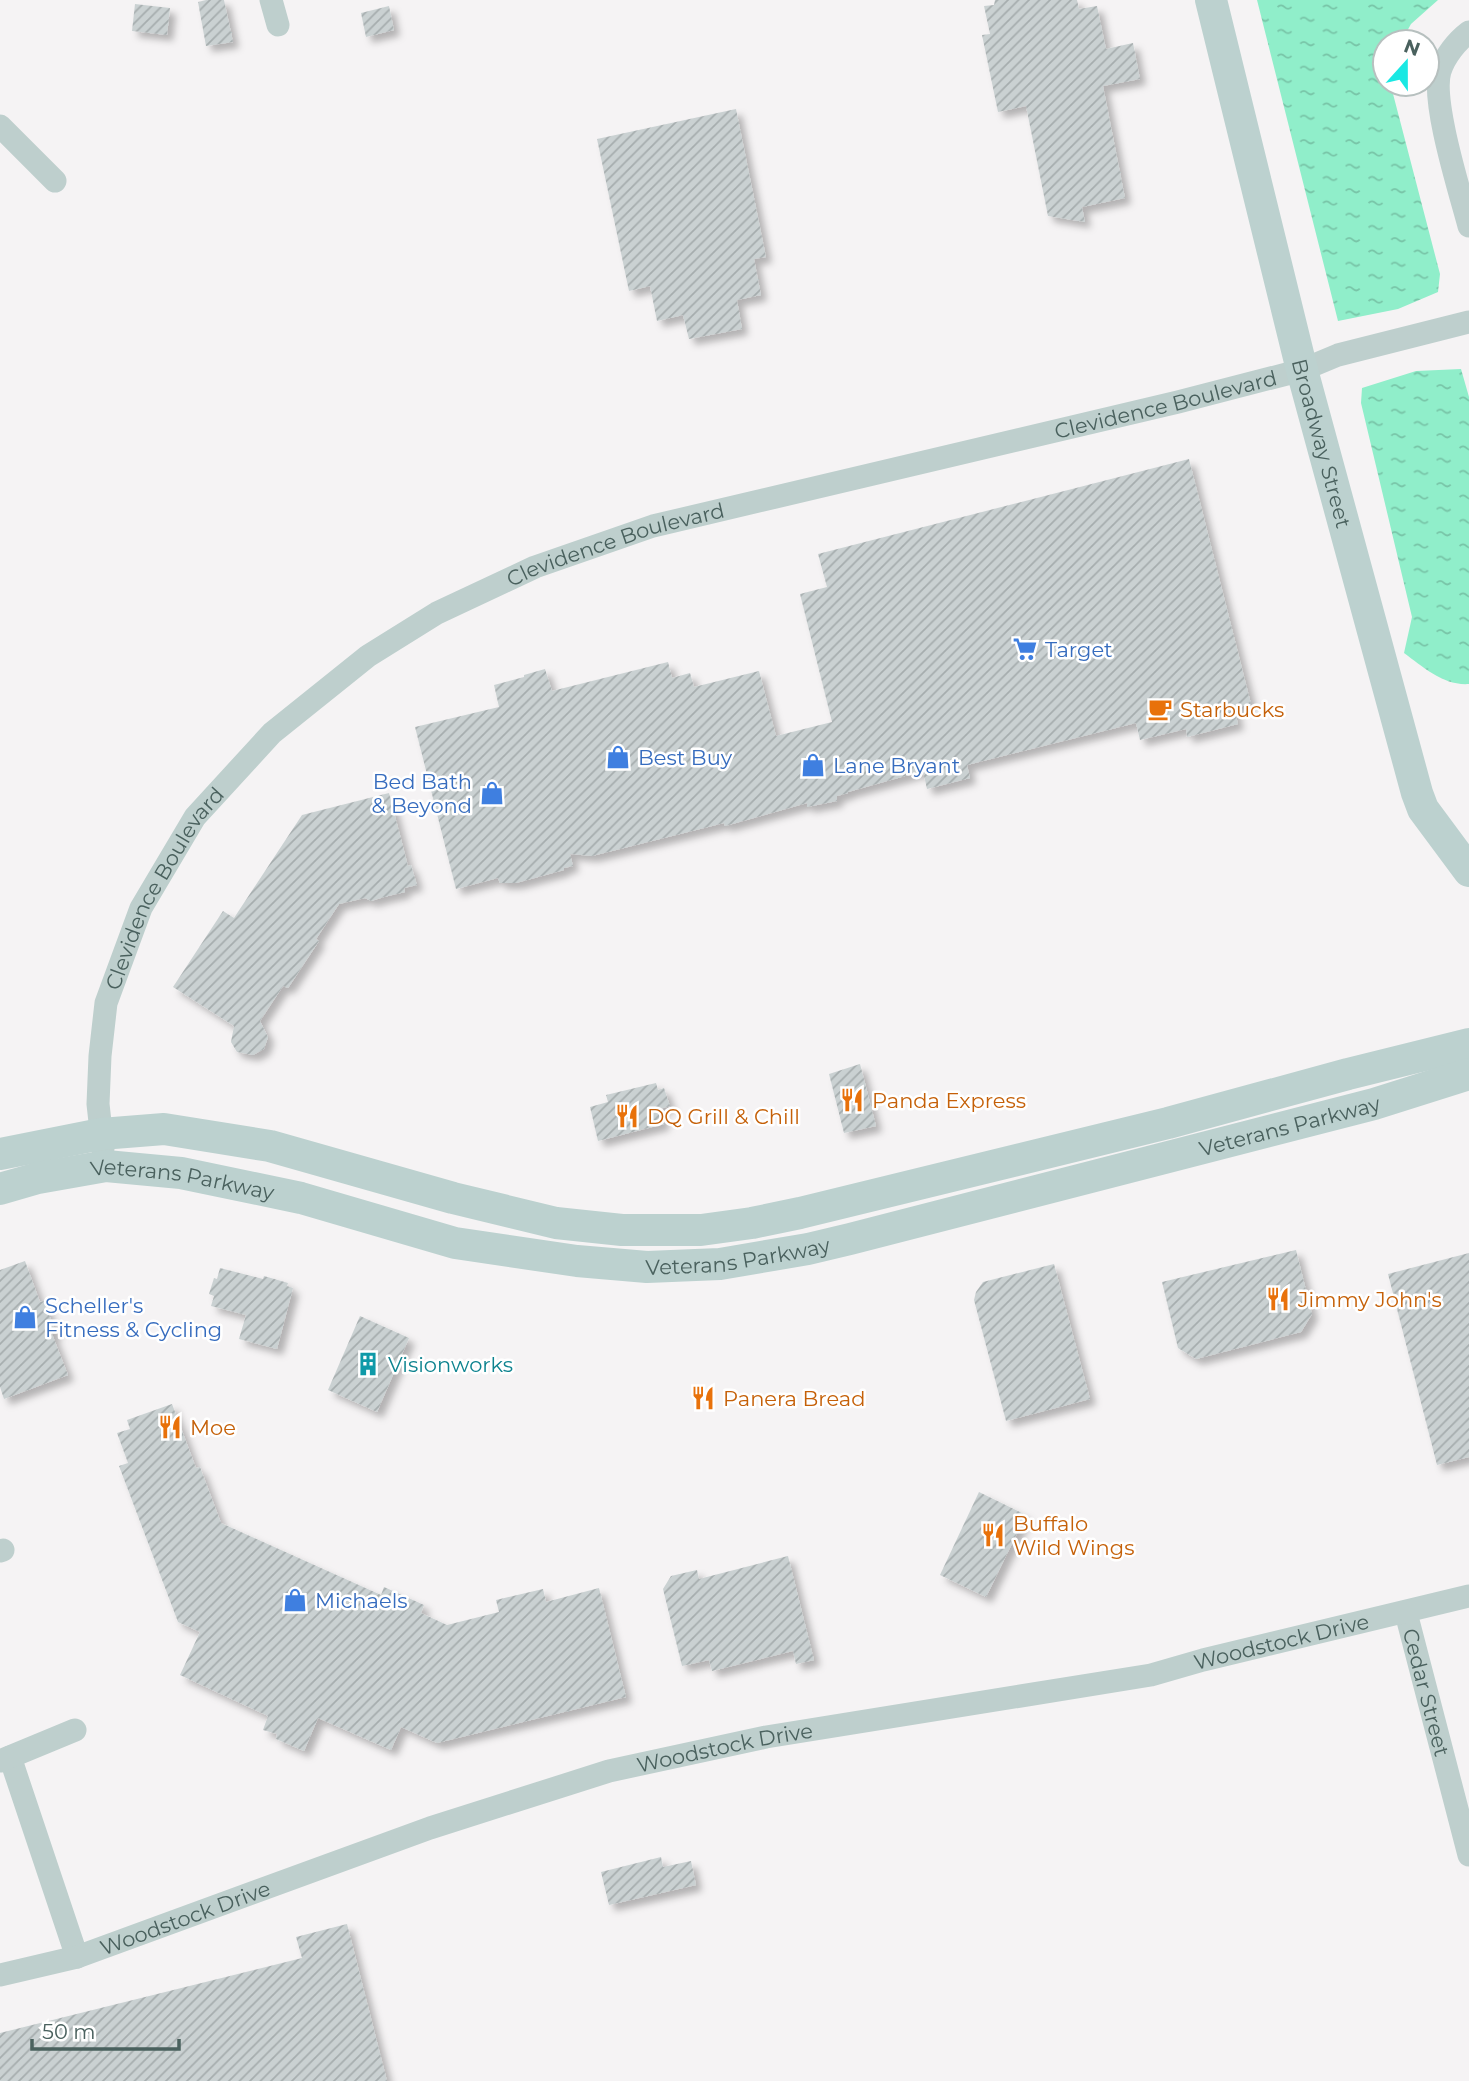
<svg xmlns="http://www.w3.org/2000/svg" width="1469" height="2081" viewBox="0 0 1469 2081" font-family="Montserrat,sans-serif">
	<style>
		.water { fill: url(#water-ripples) }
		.building { fill: url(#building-hatch); filter: url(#shadow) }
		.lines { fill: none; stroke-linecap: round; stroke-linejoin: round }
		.street { stroke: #becfcd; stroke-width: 23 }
		.secondary { stroke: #bcd1cf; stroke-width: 32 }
		.labels { text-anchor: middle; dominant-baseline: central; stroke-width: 5; stroke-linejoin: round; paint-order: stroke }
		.street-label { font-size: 21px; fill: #4a615e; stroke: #fff }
		.shop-label { font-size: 21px; fill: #366cbe; stroke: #fff; text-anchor: start }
		.food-label { font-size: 21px; fill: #c56008; stroke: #fff; text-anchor: start }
		.culture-label { font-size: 21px; fill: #0d838f; stroke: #fff; text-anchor: start }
	</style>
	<defs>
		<pattern id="water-ripples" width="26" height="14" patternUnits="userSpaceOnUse" patternTransform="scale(1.75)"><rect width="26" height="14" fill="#90eeca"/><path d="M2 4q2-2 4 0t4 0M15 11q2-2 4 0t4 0" fill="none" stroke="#78c4a7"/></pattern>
		<pattern id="building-hatch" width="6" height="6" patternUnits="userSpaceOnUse" patternTransform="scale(1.75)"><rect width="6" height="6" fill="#cad1d2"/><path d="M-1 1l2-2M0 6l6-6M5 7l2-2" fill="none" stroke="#a6adae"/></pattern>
		<filter id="shadow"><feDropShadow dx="6" dy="6" stdDeviation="3.5" flood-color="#0004"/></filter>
	</defs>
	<rect width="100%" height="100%" fill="#f5f3f4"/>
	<!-- water -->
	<g class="water">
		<path d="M 1257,0 L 1438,0 L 1411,24 L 1401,42 L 1385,42 L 1385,84 L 1392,84 L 1392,90 L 1440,274 L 1438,292 L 1398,309 L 1338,321 Z"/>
		<path d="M 1461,369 L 1469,397 L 1469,684 C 1444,686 1423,667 1404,653 L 1412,617 L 1361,403 L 1362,388 L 1416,371 Z"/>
	</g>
	<!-- building -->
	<g class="building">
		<path d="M 206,0 L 224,0 L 233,42 L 206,46 L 198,2 Z"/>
		<path d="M 995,0 L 1077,0 L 1079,9 L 1097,6 L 1106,49 L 1133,43 L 1140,79 L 1103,86 L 1125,198 L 1082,207 L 1085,222 L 1048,216 L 1026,106 L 998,112 L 982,35 L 990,34 L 984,6 L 994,5 Z"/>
		<path d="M 135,4 L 170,8 L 167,35 L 132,31 Z"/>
		<path d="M 389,6 L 394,30 L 366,37 L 361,13 Z"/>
		<path d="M 736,109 L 766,257 L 754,259 L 761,295 L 737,300 L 742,329 L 689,339 L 683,315 L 657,321 L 650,286 L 629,291 L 597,139 Z"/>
		<path d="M 1189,459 L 1251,704 L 1234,708 L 1238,724 L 1187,737 L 1186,729 L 1140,740 L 1136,723 L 967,765 L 970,778 L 927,789 L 923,771 L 848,792 L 848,793 L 837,796 L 837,801 L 807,807 L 807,803 L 725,826 L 724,823 L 592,856 L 570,854 L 573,866 L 564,868 L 564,870 L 516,883 L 500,883 L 498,878 L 456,889 L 415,727 L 499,707 L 494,685 L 524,677 L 524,675 L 545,669 L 552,691 L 668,662 L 672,678 L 690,673 L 694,687 L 759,671 L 776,736 L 832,722 L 800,594 L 827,587 L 818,554 Z"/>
		<path d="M 389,793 L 408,866 L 411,865 L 417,885 L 404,888 L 405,892 L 384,897 L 371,901 L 365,898 L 339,904 L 316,939 L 319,941 L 288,988 L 283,986 L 260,1021 L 268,1037 L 264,1049 L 253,1055 L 237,1052 L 231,1042 L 234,1026 L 173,987 L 223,911 L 234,918 L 302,815 Z"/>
		<path d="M 860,1064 L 876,1126 L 844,1133 L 829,1074 Z"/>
		<path d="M 656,1083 L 658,1090 L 664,1088 L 670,1106 L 660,1109 L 664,1124 L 598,1141 L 590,1107 L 608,1102 L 606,1095 Z"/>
		<path d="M 1296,1250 L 1312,1314 L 1301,1332 L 1196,1359 L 1178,1348 L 1162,1282 Z"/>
		<path d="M 1469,1253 L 1469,1457 L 1437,1465 L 1388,1274 Z"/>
		<path d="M 25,1261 L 40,1302 L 44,1301 L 56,1333 L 52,1334 L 68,1375 L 4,1399 L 0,1387 L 0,1270 Z"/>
		<path d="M 1054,1264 L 1090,1399 L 1006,1421 L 974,1300 L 976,1292 L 983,1282 Z"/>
		<path d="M 220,1268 L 263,1279 L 264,1276 L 288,1283 L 287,1286 L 293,1288 L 277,1349 L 239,1339 L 246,1315 L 211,1306 L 214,1296 L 209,1294 L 214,1278 L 217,1279 Z"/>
		<path d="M 360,1316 L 409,1338 L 377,1412 L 328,1390 Z"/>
		<path d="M 172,1404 L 196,1468 L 200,1467 L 221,1523 L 381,1595 L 384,1587 L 424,1605 L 421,1613 L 447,1625 L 499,1612 L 496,1600 L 543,1589 L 546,1602 L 599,1588 L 626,1697 L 437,1743 L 401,1727 L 391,1750 L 318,1718 L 304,1751 L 276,1739 L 277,1734 L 263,1730 L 268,1716 L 180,1675 L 200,1632 L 178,1622 L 119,1466 L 128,1463 L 117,1433 L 130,1429 L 127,1420 Z"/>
		<path d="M 979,1492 L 1026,1515 L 986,1597 L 940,1575 Z"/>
		<path d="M 788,1556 L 814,1660 L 796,1664 L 793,1651 L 712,1671 L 709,1660 L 682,1666 L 663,1589 L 671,1576 L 697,1570 L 699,1579 Z"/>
		<path d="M 661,1857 L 663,1867 L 691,1861 L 696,1885 L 609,1905 L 601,1872 Z"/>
		<path d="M 347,1924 L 387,2081 L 0,2081 L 0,2033 L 302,1958 L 296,1937 Z"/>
	</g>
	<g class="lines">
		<!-- street -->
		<g class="street">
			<path d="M 271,0 L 278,25"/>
			<path d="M 1469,32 C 1457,41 1445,56 1440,71 C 1431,101 1460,192 1469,226"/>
			<path d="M 0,126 L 55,181"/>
			<path id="s1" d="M 103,1149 L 98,1104 L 100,1056 L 106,1003 L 141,908 L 195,817 L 272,733 L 368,656 L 437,613 L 535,567 L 653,526 L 1178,402 L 1302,370 L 1338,355 L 1469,322"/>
			<path d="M 0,1551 L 3,1550"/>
			<path id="s2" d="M 1406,1613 L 1469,1855"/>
			<path d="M 10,1757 L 77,1957"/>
			<path d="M 0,1761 L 75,1730"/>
			<path id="s3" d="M 0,1975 L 77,1957 L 430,1828 L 609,1771 L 766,1737 L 1151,1675 L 1203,1660 L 1469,1596"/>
		</g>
		<!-- secondary -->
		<g class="secondary">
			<path id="s4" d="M 1211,0 L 1302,370 L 1417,793 L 1423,809 L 1469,871"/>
			<path d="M 0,1154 L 101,1134 L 164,1129 L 270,1146 L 453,1198 L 556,1223 L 622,1230 L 701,1230 L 752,1223 L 800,1213 L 1168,1123 L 1348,1074 L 1469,1044"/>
			<path id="s5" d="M 0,1189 L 38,1178 L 106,1166 L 181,1173 L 301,1198 L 455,1243 L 577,1261 L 647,1267 L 720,1264 L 808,1249 L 850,1239 L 1374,1104 L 1469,1074"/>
		</g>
	</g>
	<!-- icons -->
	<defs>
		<g id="supermarket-bare" transform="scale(1.89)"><path d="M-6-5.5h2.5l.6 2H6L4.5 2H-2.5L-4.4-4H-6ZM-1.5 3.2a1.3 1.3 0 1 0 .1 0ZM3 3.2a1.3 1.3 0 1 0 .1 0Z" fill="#3f7fe0" stroke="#fff" stroke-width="2.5" paint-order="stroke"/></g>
		<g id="cafe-bare" transform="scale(1.89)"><path d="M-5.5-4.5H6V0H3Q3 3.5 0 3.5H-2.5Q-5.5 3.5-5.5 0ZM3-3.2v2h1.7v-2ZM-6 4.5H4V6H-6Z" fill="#e8710a" stroke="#fff" stroke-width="2.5" paint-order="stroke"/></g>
		<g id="shop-bare" transform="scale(1.89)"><path d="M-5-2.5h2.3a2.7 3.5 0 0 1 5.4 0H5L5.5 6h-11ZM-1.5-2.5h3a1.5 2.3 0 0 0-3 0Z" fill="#3f7fe0" stroke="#fff" stroke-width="2.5" paint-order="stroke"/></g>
		<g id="restaurant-bare" transform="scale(1.89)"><path d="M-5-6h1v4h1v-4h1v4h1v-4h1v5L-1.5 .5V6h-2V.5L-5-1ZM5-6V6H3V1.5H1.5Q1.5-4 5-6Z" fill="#e8710a" stroke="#fff" stroke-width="2.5" paint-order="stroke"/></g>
		<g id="building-bare" transform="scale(1.89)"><path d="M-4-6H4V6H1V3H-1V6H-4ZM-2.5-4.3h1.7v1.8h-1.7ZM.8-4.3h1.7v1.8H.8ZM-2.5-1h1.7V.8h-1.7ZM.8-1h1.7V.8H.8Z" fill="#0f9aa8" stroke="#fff" stroke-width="2.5" paint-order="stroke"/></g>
	</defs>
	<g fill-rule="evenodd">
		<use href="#supermarket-bare" x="1025" y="649"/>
		<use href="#cafe-bare" x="1160" y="709"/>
		<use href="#shop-bare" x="618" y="757"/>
		<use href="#shop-bare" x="813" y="765"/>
		<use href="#shop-bare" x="492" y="793"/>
		<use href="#restaurant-bare" x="852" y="1100"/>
		<use href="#restaurant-bare" x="627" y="1116"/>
		<use href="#restaurant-bare" x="1278" y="1299"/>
		<use href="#shop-bare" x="25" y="1317"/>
		<use href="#building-bare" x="368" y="1364"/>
		<use href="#restaurant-bare" x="703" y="1398"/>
		<use href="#restaurant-bare" x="170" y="1427"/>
		<use href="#restaurant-bare" x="993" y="1535"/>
		<use href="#shop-bare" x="295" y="1600"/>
	</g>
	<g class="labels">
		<!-- street labels -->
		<g class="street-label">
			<text stroke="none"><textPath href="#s1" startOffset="1432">Clevidence Boulevard</textPath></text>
			<text stroke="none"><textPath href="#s4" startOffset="457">Broadway Street</textPath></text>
			<text stroke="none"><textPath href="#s1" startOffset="864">Clevidence Boulevard</textPath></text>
			<text stroke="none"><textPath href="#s1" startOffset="276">Clevidence Boulevard</textPath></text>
			<text stroke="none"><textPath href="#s5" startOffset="1320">Veterans Parkway</textPath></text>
			<text stroke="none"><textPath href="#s5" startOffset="186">Veterans Parkway</textPath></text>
			<text stroke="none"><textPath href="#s5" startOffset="752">Veterans Parkway</textPath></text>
			<text stroke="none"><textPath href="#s3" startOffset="1328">Woodstock Drive</textPath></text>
			<text stroke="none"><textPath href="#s2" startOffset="82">Cedar Street</textPath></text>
			<text stroke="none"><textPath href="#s3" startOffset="761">Woodstock Drive</textPath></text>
			<text stroke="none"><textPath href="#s3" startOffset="194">Woodstock Drive</textPath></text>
		</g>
		<!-- shop labels -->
		<g class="shop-label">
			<text x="1045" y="649">Target</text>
			<text x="638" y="757">Best Buy</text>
			<text x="833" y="765">Lane Bryant</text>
			<text x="472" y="781" text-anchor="end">Bed Bath<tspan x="472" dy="24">&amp; Beyond</tspan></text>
			<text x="45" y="1305">Scheller's<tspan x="45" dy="24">Fitness &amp; Cycling</tspan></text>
			<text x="315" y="1600">Michaels</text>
		</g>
		<!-- food labels -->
		<g class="food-label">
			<text x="1180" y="709">Starbucks</text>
			<text x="872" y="1100">Panda Express</text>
			<text x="647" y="1116">DQ Grill &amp; Chill</text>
			<text x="1298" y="1299">Jimmy John's</text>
			<text x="723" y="1398">Panera Bread</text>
			<text x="190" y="1427">Moe</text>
			<text x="1013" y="1523">Buffalo<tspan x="1013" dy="24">Wild Wings</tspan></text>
		</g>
		<!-- culture labels -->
		<g class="culture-label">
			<text x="388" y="1364">Visionworks</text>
		</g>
	</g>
	<!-- north arrow -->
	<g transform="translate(1406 63) rotate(21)"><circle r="33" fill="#ffffff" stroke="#b7c0bf" stroke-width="2"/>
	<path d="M0-5L12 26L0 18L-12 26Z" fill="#1ae8e3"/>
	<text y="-10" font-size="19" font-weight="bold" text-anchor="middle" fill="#4a615e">N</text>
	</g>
	<!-- scale -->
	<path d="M32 2039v10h147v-10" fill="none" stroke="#4a615e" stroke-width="3.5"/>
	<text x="42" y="2039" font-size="21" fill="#4a615e" stroke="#ffffff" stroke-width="5" paint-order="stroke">50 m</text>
</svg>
